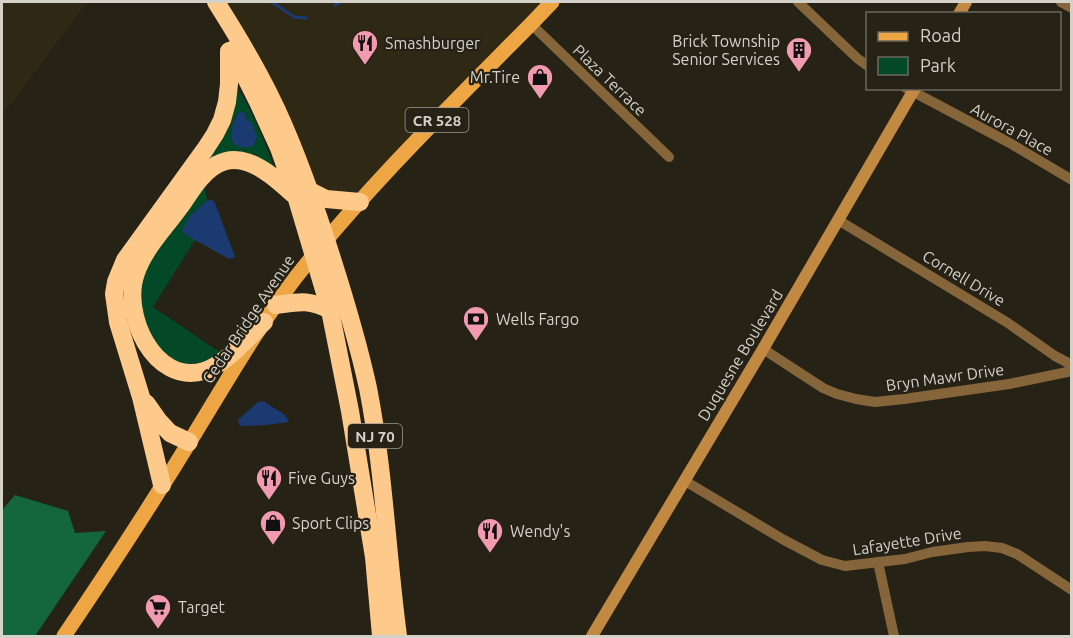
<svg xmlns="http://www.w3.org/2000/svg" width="1073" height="638" viewBox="0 0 1073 638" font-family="Ubuntu,sans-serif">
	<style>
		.built { fill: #2e2815 }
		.green { fill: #044927; fill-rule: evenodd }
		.forest { fill: #14673c }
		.water { fill: #1c3a72 }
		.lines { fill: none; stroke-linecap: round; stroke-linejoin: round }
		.stream { stroke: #1c3a72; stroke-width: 3 }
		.street { stroke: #87653a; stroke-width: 10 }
		.secondary { stroke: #c18942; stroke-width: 12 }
		.primary { stroke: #eea645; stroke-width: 15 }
		.highway { stroke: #feca8c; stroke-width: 18 }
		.labels { text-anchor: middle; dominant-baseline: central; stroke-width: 4.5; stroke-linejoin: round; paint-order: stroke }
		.shield { fill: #262216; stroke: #a09c93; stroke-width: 1.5 }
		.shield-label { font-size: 15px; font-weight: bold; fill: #d4d1c9 }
		.poi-label { font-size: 16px; fill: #d4d1c9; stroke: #262216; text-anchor: start }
		.street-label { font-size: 16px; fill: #d4d1c9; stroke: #262216 }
	</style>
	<rect width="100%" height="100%" fill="#262216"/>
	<!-- built -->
	<g class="built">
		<path d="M 2,2 L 87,2 L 2,116 Z"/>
		<path d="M 216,2 L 552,2 L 360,202 L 310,191 Z"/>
	</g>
	<!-- green -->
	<g class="green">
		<path d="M 235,86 C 248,98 267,149 274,167 L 258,159 L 257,155 L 236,152 L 213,155 L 215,161 L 200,173 ZM 244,112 L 248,121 L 230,133 L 236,117 Z"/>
		<path d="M 204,184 L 207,200 L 189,217 L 186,235 L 195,240 L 153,307 L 221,353 L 204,362 L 181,365 L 155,346 L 139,308 L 143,271 Z"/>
	</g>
	<!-- forest -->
	<path class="forest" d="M 15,495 L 68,511 L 75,533 L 106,531 L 35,636 L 2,636 L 2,510 Z"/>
	<!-- water -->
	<g class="water">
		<path d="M 239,112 L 244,112 L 246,118 L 252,124 L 257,137 L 253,146 C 225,153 228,129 239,112 Z"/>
		<path d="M 207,200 L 212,200 L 215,203 L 235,257 L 229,259 L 186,235 L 182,231 L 189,217 Z"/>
		<path d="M 263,401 L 285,415 L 289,422 L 266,425 L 240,426 L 238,420 L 258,402 Z"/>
	</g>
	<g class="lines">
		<!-- stream -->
		<g class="stream">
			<path d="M 272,2 L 294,17 L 306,18"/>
			<path d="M 335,5 L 341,2"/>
		</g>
		<!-- street -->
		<g class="street">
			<path d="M 798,2 L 858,59 L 868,66"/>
			<path d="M 1061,2 L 1072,8"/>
			<path d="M 531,24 L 669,157"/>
			<path d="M 906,88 L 1008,142 L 1072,180"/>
			<path d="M 838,220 L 1008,323 L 1055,356 L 1072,365"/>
			<path d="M 763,349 L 823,388 L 837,394 L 856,399 L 875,402 L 904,399 L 1009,384 L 1072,371"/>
			<path d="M 685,481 L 784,540 L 822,560 L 845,566 L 905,559 L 932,552 L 968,547 L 985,546 L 1002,548 L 1017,554 L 1072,590"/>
			<path d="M 878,562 L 894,636"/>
		</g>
		<!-- secondary -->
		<g class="secondary">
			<path d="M 959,14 L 966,2"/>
			<path d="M 592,636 L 763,349 L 915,88"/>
		</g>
		<!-- primary -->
		<path class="primary" d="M 64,636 C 108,571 151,505 192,438 C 225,384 257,328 296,277 C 367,187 450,106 531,24 L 552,2"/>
		<!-- highway -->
		<g class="highway">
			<path d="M 216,2 C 235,32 254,63 270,96 C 293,142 310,191 326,240 C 342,289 357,338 368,388 C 384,470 387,554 398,636"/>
			<path d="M 232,50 L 258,102 L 279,148 L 296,196 L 330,310 L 350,411 L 374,557 L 381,636"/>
			<path d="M 310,191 L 326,199 L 360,202"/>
			<path d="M 276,305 C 299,302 308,299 330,310"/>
			<path d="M 264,322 C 247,338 226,364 204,371 C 154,386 121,313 136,273 C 144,249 164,229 179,208 C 186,199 192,188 200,179 C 233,140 265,169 293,194"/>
			<path d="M 146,403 L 158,420 L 170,433 L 189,442"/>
			<path d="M 162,485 L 141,397 L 118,322 L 114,294 L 116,282 L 125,260 L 206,148 L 215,134 L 222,120 L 227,102 L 229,84 L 229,51"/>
		</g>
	</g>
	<!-- icons -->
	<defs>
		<g id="restaurant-pin" transform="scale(1.35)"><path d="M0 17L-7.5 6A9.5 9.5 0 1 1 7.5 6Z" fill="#f29aaf" stroke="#262216"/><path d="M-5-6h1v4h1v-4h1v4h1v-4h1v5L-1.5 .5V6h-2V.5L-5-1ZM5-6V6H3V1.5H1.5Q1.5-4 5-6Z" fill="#111"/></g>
		<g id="building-pin" transform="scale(1.35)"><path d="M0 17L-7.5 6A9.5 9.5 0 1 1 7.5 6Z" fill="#f29aaf" stroke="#262216"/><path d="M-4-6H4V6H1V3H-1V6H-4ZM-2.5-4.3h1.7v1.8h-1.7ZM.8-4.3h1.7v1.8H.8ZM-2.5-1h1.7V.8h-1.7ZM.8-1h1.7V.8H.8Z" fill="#111"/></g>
		<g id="shop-pin" transform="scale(1.35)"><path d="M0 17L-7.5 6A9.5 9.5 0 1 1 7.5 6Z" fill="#f29aaf" stroke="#262216"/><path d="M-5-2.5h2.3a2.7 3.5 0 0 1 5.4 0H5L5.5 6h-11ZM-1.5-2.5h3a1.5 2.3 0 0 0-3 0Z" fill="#111"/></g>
		<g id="bank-pin" transform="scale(1.35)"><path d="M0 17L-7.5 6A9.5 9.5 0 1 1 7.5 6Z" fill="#f29aaf" stroke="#262216"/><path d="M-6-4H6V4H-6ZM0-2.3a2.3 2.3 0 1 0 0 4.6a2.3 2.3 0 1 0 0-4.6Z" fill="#111"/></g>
		<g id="supermarket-pin" transform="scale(1.35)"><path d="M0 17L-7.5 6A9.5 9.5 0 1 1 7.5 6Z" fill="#f29aaf" stroke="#262216"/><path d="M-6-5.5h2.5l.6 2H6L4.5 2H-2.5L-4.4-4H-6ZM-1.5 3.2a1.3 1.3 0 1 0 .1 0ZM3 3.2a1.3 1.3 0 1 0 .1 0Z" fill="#111"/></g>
	</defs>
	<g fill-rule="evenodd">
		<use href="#restaurant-pin" x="365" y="43"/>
		<use href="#building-pin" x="799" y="50"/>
		<use href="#shop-pin" x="540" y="77"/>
		<use href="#bank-pin" x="476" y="319"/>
		<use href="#restaurant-pin" x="269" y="478"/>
		<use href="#shop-pin" x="273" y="523"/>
		<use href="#restaurant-pin" x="490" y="531"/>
		<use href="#supermarket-pin" x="158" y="607"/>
	</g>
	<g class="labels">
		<!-- shield labels -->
		<g class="shield">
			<rect x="405.5" y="108" width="63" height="24" rx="4.5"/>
			<rect x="348" y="424" width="54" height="24" rx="4.5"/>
		</g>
		<g class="shield-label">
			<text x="437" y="120">CR 528</text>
			<text x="375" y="436">NJ 70</text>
		</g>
		<!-- poi labels -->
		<g class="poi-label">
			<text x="780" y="41" text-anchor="end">Brick Township<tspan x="780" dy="18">Senior Services</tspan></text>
			<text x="385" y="43">Smashburger</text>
			<text x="520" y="77" text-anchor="end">Mr.Tire</text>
			<text x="496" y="319">Wells Fargo</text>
			<text x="288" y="478">Five Guys</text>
			<text x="292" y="523">Sport Clips</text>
			<text x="510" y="531">Wendy's</text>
			<text x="178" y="607">Target</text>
		</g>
		<!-- street labels -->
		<g class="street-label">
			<text transform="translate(610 80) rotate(44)">Plaza Terrace</text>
			<text transform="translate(1012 129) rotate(29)">Aurora Place</text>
			<text transform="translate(964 278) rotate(31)">Cornell Drive</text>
			<text transform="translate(248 319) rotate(-56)">Cedar Bridge Avenue</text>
			<text transform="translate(740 355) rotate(-59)">Duquesne Boulevard</text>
			<text transform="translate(945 377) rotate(-8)">Bryn Mawr Drive</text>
			<text transform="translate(907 541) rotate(-9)">Lafayette Drive</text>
		</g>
	</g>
	<!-- border -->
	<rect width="1073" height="638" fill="none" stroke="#d4d1c9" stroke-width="6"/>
	<!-- legend -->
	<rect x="866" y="12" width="195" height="78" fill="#262216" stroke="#6c685e" stroke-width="1.5"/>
	<rect x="878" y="32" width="30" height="9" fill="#eea645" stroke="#6c685e" stroke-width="1.5"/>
	<text x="920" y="42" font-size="18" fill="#d4d1c9">Road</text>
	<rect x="878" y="57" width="30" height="18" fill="#044927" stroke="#6c685e" stroke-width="1.5"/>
	<text x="920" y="72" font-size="18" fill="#d4d1c9">Park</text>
</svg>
